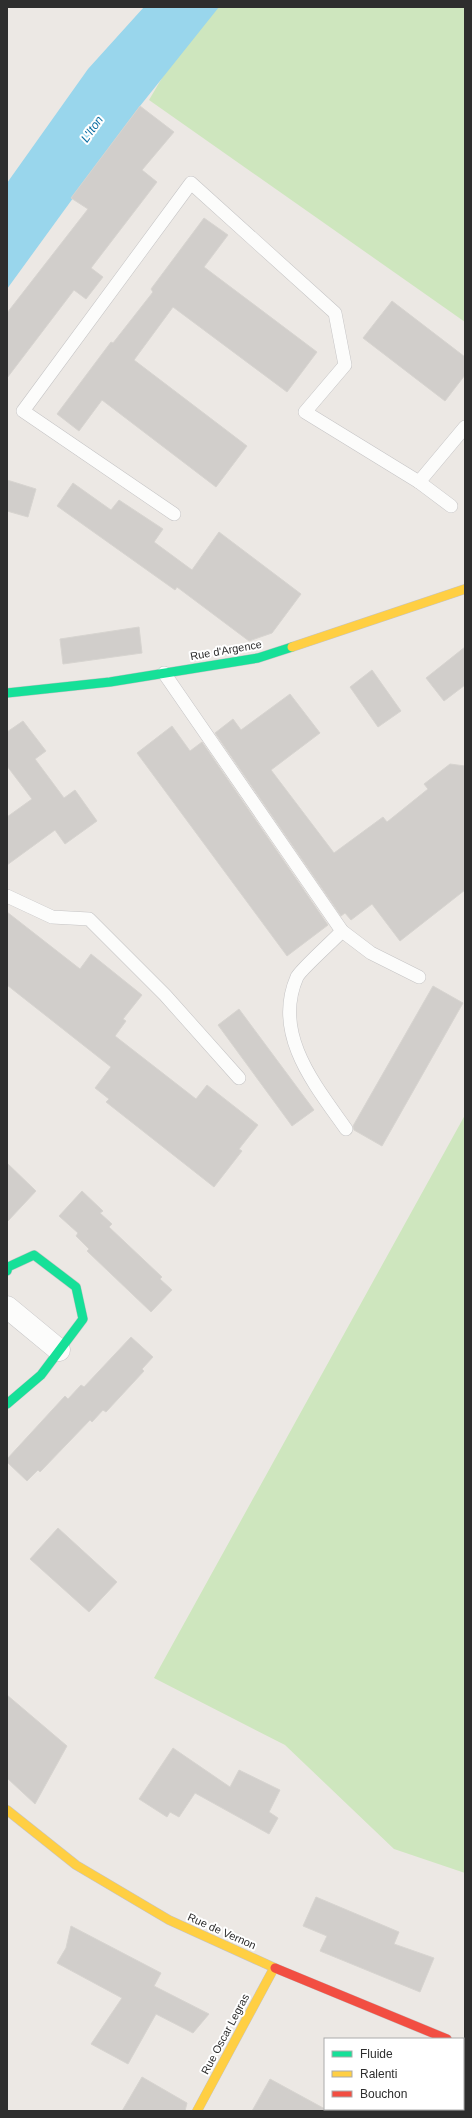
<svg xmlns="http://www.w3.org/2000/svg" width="472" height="2118" viewBox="0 0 472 2118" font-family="Helvetica,sans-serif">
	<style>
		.green { fill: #cee6be }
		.water { fill: #99d6ec }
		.building { fill: #d1cecb; stroke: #d7d4d0 }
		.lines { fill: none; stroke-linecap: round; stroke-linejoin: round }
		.lane-casing { stroke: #c5c4c5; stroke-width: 14 }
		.street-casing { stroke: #c5c4c5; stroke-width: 23 }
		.fast-casing { stroke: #c5c4c5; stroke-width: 10 }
		.slow-casing { stroke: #c5c4c5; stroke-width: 10 }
		.jam-casing { stroke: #c5c4c5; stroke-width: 10 }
		.lane { stroke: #fcfcfb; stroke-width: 13 }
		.street { stroke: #fcfcfb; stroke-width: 22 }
		.fast { stroke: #16e098; stroke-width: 9 }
		.slow { stroke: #ffcf43; stroke-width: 9 }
		.jam { stroke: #f24e42; stroke-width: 9 }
		.labels { text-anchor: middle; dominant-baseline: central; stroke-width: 4; stroke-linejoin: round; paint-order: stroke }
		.street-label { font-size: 11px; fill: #2e2e2e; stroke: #fff }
		.water-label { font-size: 12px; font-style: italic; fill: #0d6fa3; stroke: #fff }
	</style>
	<rect width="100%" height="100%" fill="#ece8e4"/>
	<!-- green -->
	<g class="green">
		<path d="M 204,7 L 465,7 L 465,322 L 149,100 Z"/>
		<path d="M 465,1115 L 465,1873 L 394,1849 L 285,1745 L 154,1678 Z"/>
	</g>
	<!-- water -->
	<path class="water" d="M 144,7 L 219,7 L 140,106 L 7,289 L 7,183 L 88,69 Z"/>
	<!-- building -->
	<g class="building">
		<path d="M 140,106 L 174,132 L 142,170 L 157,182 L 91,268 L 103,277 L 86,299 L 74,290 L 7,378 L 7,313 L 88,209 L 71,198 Z"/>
		<path d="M 204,218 L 228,235 L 204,267 L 317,352 L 287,392 L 173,307 L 134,360 L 247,446 L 216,487 L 102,400 L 79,431 L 57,414 L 111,342 L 113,343 L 153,292 L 151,289 Z"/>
		<path d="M 392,301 L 465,357 L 465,375 L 445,401 L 363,338 Z"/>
		<path d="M 7,480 L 36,489 L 28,517 L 7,511 Z"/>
		<path d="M 73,483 L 111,510 L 119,500 L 163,529 L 154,542 L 192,570 L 219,532 L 301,594 L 272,633 L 249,641 L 177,587 L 175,590 L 57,506 Z"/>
		<path d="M 139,627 L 142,653 L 63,664 L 60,639 Z"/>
		<path d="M 465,647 L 465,685 L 444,701 L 426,678 Z"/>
		<path d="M 372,670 L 401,711 L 378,727 L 350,687 Z"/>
		<path d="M 290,694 L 320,733 L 271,770 L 334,853 L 383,817 L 387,822 L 428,789 L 424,784 L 450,764 L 465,766 L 465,890 L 400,941 L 372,904 L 351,920 L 345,913 L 341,916 L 215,733 L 233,719 L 241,730 Z"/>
		<path d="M 23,721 L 46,751 L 35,759 L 64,798 L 75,790 L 97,821 L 65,844 L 55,830 L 7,865 L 7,817 L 32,799 L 7,766 L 7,732 Z"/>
		<path d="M 172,726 L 190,751 L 202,742 L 328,925 L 287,956 L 137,753 Z"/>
		<path d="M 7,912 L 80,969 L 91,954 L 142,995 L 123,1019 L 126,1021 L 115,1036 L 196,1099 L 207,1085 L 258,1125 L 239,1149 L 242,1151 L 214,1187 L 106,1102 L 109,1099 L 95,1088 L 111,1067 L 7,985 Z"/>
		<path d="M 433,986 L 463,1003 L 382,1146 L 354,1130 L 353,1126 Z"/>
		<path d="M 239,1009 L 314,1110 L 292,1126 L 218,1025 Z"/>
		<path d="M 7,1163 L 36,1191 L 7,1222 Z"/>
		<path d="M 82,1191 L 103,1211 L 100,1213 L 112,1224 L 109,1227 L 162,1277 L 160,1279 L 172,1290 L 151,1312 L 87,1251 L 89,1249 L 76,1236 L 78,1233 L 59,1216 Z"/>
		<path d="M 131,1337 L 153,1357 L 142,1369 L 144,1371 L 106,1412 L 103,1410 L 92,1422 L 90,1420 L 40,1472 L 38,1470 L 27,1481 L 7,1462 L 7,1459 L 65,1396 L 68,1399 L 81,1385 L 84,1387 Z"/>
		<path d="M 58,1528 L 117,1582 L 89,1612 L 30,1559 Z"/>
		<path d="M 7,1695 L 67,1746 L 35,1804 L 7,1778 Z"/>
		<path d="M 173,1748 L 230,1787 L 239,1770 L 280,1790 L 269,1812 L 278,1818 L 269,1834 L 195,1793 L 179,1817 L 170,1812 L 167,1817 L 139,1799 Z"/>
		<path d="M 316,1897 L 399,1932 L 394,1944 L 434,1958 L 420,1992 L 320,1951 L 327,1936 L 303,1926 Z"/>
		<path d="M 71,1926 L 161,1973 L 154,1986 L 209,2014 L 193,2033 L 156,2014 L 128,2064 L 91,2044 L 122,1998 L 57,1963 L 66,1948 Z"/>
		<path d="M 142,2077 L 187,2103 L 185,2111 L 122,2111 Z"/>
		<path d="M 270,2079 L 325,2109 L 329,2111 L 252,2111 Z"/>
	</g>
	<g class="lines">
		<!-- lane casing -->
		<g class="lane-casing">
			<g id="lane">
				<path d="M 451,506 L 419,482 L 465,427"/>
				<path d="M 174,514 L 23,411 L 191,183 L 335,313 L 345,365 L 305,412 L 419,482"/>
				<path d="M 164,673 L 342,931 L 371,953 L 419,977"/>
				<path d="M 7,896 L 52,917 L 89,919 L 165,995 L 239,1078"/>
				<path d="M 342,931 C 334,940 301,969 297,977 C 272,1034 315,1085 346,1129"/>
			</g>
		</g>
		<!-- street casing -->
		<g class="street-casing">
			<path id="street" d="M 7,1307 L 59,1350"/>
		</g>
		<!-- fast casing -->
		<g class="fast-casing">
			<g id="fast">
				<path d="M 7,693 L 110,682 L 258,658 L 292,647"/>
				<path d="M 7,1271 L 8,1267 L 34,1255 L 76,1287 L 83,1319 L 41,1375 L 7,1404"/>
				<path d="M 463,2046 L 465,2046"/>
			</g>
		</g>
		<!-- slow casing -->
		<g class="slow-casing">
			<g id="slow">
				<path d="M 292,647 L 465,589"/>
				<path d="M 7,1810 L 76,1865 L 169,1920 L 275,1968"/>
				<path d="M 197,2111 L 274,1968"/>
			</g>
		</g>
		<!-- jam casing -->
		<g class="jam-casing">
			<path id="jam" d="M 275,1968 L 447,2039"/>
		</g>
		<!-- lane -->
		<use href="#lane" class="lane"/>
		<!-- street -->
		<use href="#street" class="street"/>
		<!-- fast -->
		<use href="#fast" class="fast"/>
		<!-- slow -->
		<use href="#slow" class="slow"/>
		<!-- jam -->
		<use href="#jam" class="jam"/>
	</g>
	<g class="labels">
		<!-- street labels -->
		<g class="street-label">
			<text transform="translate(226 650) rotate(-10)">Rue d'Argence</text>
			<text transform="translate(222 1931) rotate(24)">Rue de Vernon</text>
			<text transform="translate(225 2034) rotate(-62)">Rue Oscar Legras</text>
		</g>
		<!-- water labels -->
		<g class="water-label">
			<text transform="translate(92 129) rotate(-55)">L'Iton</text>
		</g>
	</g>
	<!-- border -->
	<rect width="472" height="2118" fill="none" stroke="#2e2e2e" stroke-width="16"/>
	<!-- legend -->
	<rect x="324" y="2038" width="140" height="72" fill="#ffffff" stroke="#ababab"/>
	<rect x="332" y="2051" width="20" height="6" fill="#16e098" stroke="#ababab"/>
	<text x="360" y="2058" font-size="12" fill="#2e2e2e">Fluide</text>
	<rect x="332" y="2071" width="20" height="6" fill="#ffcf43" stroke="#ababab"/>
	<text x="360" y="2078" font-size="12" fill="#2e2e2e">Ralenti</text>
	<rect x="332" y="2091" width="20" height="6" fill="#f24e42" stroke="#ababab"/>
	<text x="360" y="2098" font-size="12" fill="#2e2e2e">Bouchon</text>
</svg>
